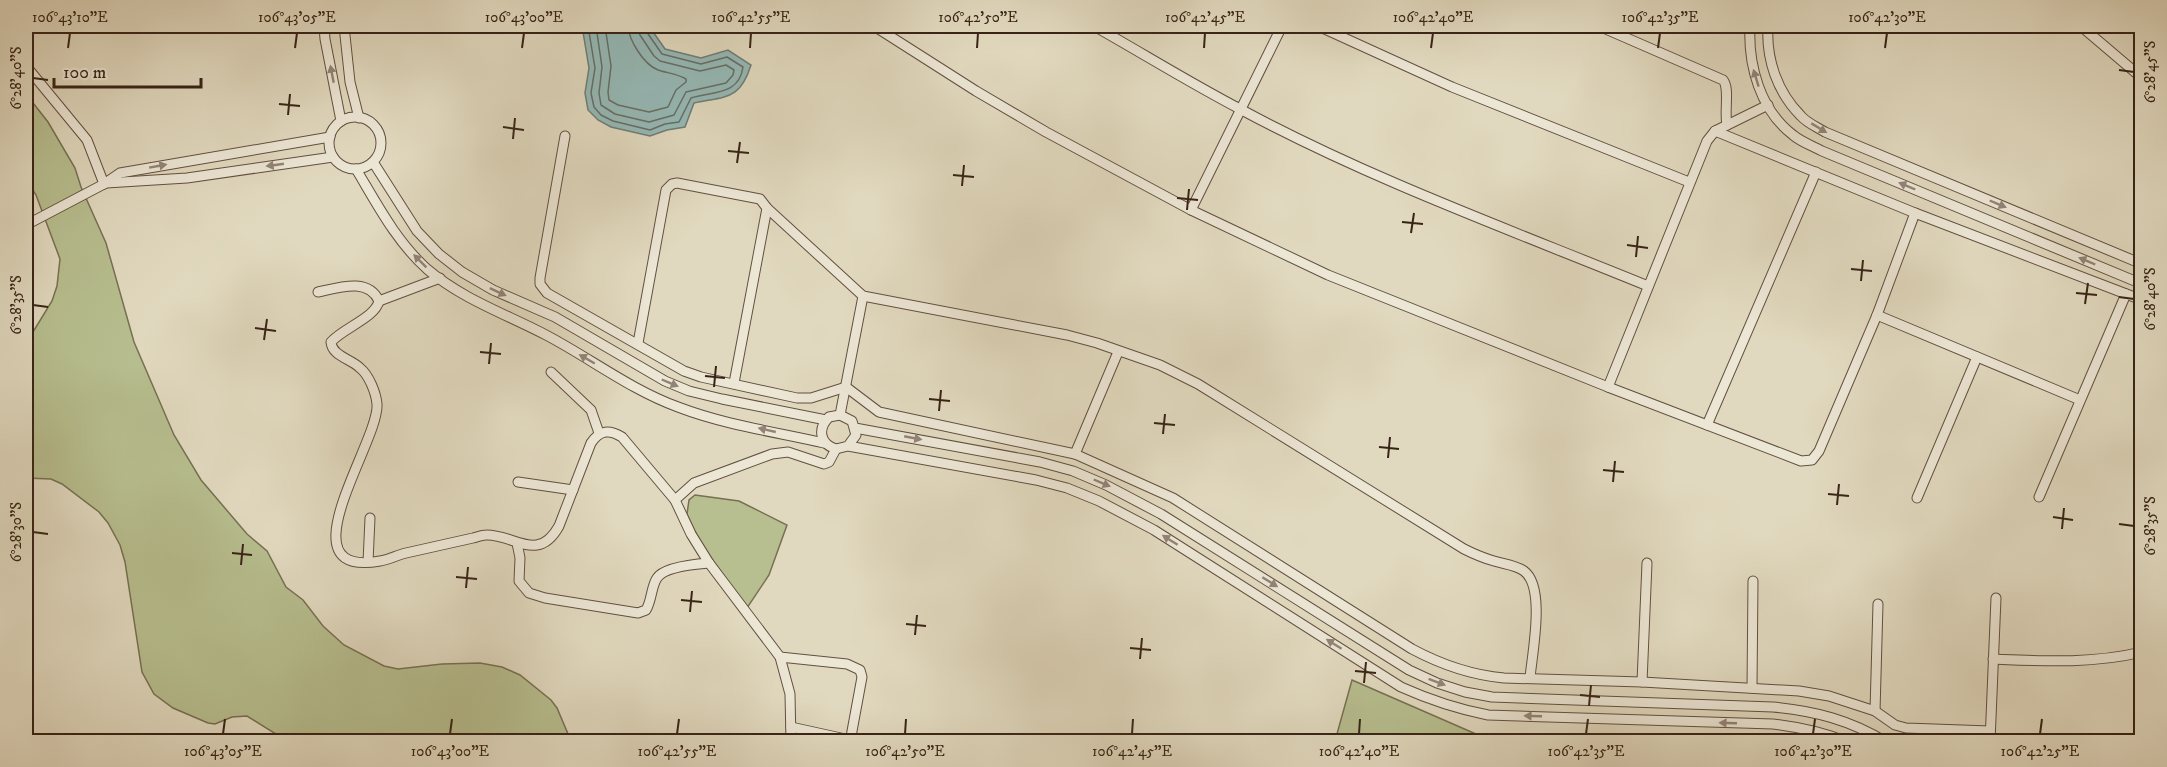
<svg xmlns="http://www.w3.org/2000/svg" width="2167" height="767" viewBox="0 0 2167 767" font-family="'IM FELL DW Pica',serif">
	<style>
		.green { fill: #b7be8f; stroke: #777052; stroke-width: 1.5 }
		.water { fill: #95b9b7; stroke: #6f7d77; stroke-width: 1.5 }
		.lines { fill: none; stroke-linecap: round; stroke-linejoin: round }
		.shore { stroke: #666e66; stroke-width: 1.5 }
		.street-casing { stroke: #625040; stroke-width: 11 }
		.street { stroke: #ece6d5; stroke-width: 9 }
		.oneway { fill: #928476 }
		.ticks { fill: none; stroke: #372316; stroke-width: 2 }
		.neatline { fill: none; stroke: #372316; stroke-width: 2 }
		.ticks-label { font-size: 15px; text-anchor: middle; fill: #372316 }
	</style>
	<rect width="100%" height="100%" fill="#e1d9bf"/>
	<filter id="stains"><feTurbulence type="fractalNoise" baseFrequency=".00333" numOctaves="4"/><feColorMatrix values="0 0 0 0 .2 0 0 0 0 .09 0 0 0 0 .02 0 0 0 .5 -.17"/></filter>
	<radialGradient id="worn" r=".72"><stop offset=".6" stop-color="#630" stop-opacity="0"/><stop offset="1" stop-color="#630" stop-opacity=".3"/></radialGradient>
	<!-- green -->
	<g class="green">
		<path d="M 26,94 L 48,122 L 75,168 L 81,187 L 106,243 L 134,342 L 174,435 L 201,480 L 247,534 L 267,551 L 286,587 L 303,600 L 323,626 L 344,645 L 384,666 L 398,669 L 442,664 L 480,663 L 502,667 L 520,675 L 551,700 L 557,708 L 571,741 L 287,741 L 247,716 L 232,717 L 215,724 L 208,723 L 173,708 L 154,694 L 142,672 L 125,562 L 120,545 L 108,523 L 99,512 L 62,484 L 51,479 L 26,478 L 26,337 L 33,332 L 52,301 L 57,286 L 60,259 L 36,195 L 26,179 Z"/>
		<path d="M 695,495 L 739,501 L 787,525 L 769,575 L 747,608 L 701,544 L 687,514 L 689,500 Z"/>
		<path d="M 1352,680 L 1492,741 L 1335,741 Z"/>
	</g>
	<!-- water -->
	<path class="water" d="M 582,26 L 649,26 L 665,49 L 701,58 L 728,50 L 751,65 C 740,100 727,96 694,103 L 685,127 L 667,130 L 650,136 L 611,127 L 598,120 L 588,110 L 585,93 L 589,68 Z"/>
	<g class="lines">
		<!-- shore -->
		<g class="shore">
			<path d="M 588,26 L 595,68 L 591,93 L 594,107 L 601,115 L 613,121 L 650,130 L 665,124 L 679,122 L 691,98 C 712,91 739,96 743,67 L 727,57 L 701,64 L 662,54 L 646,31 L 645,26"/>
			<path d="M 596,26 L 602,67 L 599,93 L 601,105 L 615,114 L 649,122 L 674,115 L 686,92 L 726,83 L 733,75 L 734,70 L 726,65 L 700,71 L 660,61 L 654,56 L 640,35 L 637,26"/>
			<path d="M 605,26 L 611,66 L 608,92 L 609,100 L 618,105 L 649,112 L 668,107 L 676,90 L 686,82 L 686,79 C 678,74 667,73 658,70 C 643,64 629,40 628,26"/>
		</g>
		<!-- street casing -->
		<g class="street-casing">
			<g id="street">
				<path d="M 324,26 L 325,39 L 341,121"/>
				<path d="M 344,26 L 350,82 L 359,118"/>
				<path d="M 874,26 L 976,91 L 1046,132 L 1191,210 L 1328,275 L 1608,387 L 1707,141 L 1715,131 L 1768,105"/>
				<path d="M 1094,26 C 1142,53 1190,83 1240,109 C 1370,179 1511,230 1648,286"/>
				<path d="M 1318,26 L 1452,87 L 1689,182"/>
				<path d="M 1599,26 L 1723,80 C 1730,88 1724,111 1727,125"/>
				<path d="M 1750,26 C 1748,65 1760,110 1793,135 C 1801,142 1813,146 1822,151 L 2142,284"/>
				<path d="M 1768,26 C 1766,59 1777,92 1801,116 C 1807,123 1817,127 1825,132 L 2142,264"/>
				<path d="M 2083,26 L 2082,27 L 2142,78"/>
				<path d="M 26,66 L 87,140 L 104,184"/>
				<circle cx="355" cy="143" r="26"/>
				<path d="M 1715,131 L 1915,213 L 2142,300"/>
				<path d="M 565,136 L 540,278 L 540,284 L 547,293 L 684,371 L 701,377 L 797,398 L 811,398 L 846,387 L 879,412 L 1075,454"/>
				<path d="M 373,162 L 417,231 L 439,254 L 462,272 L 493,290 L 555,317 L 665,381 L 689,391 L 722,399 L 826,420"/>
				<path d="M 356,169 C 377,204 396,241 427,269 C 462,299 506,314 546,335 C 590,358 631,390 678,407 C 725,425 776,432 824,443"/>
				<path d="M 106,183 L 187,178 L 333,157"/>
				<path d="M 1191,210 L 1282,26"/>
				<path d="M 26,225 L 104,184 L 120,173 L 330,137"/>
				<path d="M 318,292 C 338,288 368,277 379,301 C 375,318 343,328 331,342 C 332,356 351,359 360,368 C 369,375 376,393 377,404 C 380,441 281,579 380,561 C 389,560 397,555 406,553 C 428,548 451,543 473,538 C 477,537 482,535 486,535 C 514,534 538,564 559,526 L 591,443 C 600,430 609,429 622,437 L 675,500"/>
				<path d="M 379,301 L 440,278"/>
				<path d="M 1877,315 L 2080,400"/>
				<path d="M 638,343 L 666,190 L 672,184 L 677,183 L 760,199 L 767,208 L 863,296 L 1067,335 L 1097,343 L 1160,365 L 1198,384 L 1464,549 C 1474,554 1483,558 1494,561 C 1504,564 1516,565 1524,571 C 1546,587 1532,654 1530,678"/>
				<path d="M 1118,352 L 1075,454 L 1173,498 L 1412,649 C 1442,665 1470,675 1504,678 L 1642,682 L 1799,691 L 1829,696 L 1875,711 L 1895,725 L 1906,728 L 1990,731"/>
				<path d="M 551,372 L 591,410 L 599,433"/>
				<path d="M 734,383 L 767,208"/>
				<path d="M 1608,387 L 1801,461 L 1812,460 L 1819,451 L 1877,315 L 1915,213"/>
				<path d="M 840,415 L 863,296"/>
				<path d="M 1707,425 L 1816,172"/>
				<path d="M 855,428 L 1040,462 L 1073,471 L 1106,485 L 1161,514 L 1409,670 L 1437,683 L 1465,692 L 1492,697 L 1773,707 C 1815,711 1850,720 1886,742"/>
				<path d="M 848,446 L 856,435 L 852,421 L 840,415 L 829,417 C 817,429 820,444 836,449 L 848,446 L 1036,480 L 1067,488 L 1099,501 L 1154,530 L 1401,687 C 1430,700 1457,709 1488,715 L 1773,724 C 1799,727 1823,732 1847,742"/>
				<path d="M 518,482 L 573,490"/>
				<path d="M 2039,497 L 2126,294"/>
				<path d="M 1917,498 L 1977,357"/>
				<path d="M 517,543 L 520,558 L 519,581 L 529,593 L 545,598 L 638,613 L 646,610 C 652,600 651,587 657,578 C 664,567 696,564 709,563"/>
				<path d="M 368,562 L 370,518"/>
				<path d="M 780,657 L 847,664 L 860,670 L 862,677 L 850,742"/>
				<path d="M 1993,659 C 2043,661 2092,664 2142,652"/>
				<path d="M 1642,682 L 1647,563"/>
				<path d="M 1752,688 L 1753,581"/>
				<path d="M 1875,711 L 1878,604"/>
				<path d="M 791,727 L 850,740"/>
				<path d="M 791,742 L 790,694 L 780,657 L 709,563 L 691,534 L 675,500 L 694,483 L 772,454 L 788,452 L 824,464 L 829,462 L 836,449"/>
				<path d="M 1990,742 L 1996,598"/>
			</g>
		</g>
		<!-- street -->
		<use href="#street" class="street"/>
	</g>
	<!-- one-way arrows -->
	<defs><path id="oneway-solid" d="M-6-.8H1V-3.2L6.5 0L1 3.2V.8H-6Z" transform="scale(1.5)"/></defs>
	<g class="oneway">
		<use href="#oneway-solid" transform="translate(332 74) rotate(-101)"/>
		<use href="#oneway-solid" transform="translate(1756 78) rotate(-107)"/>
		<use href="#oneway-solid" transform="translate(1819 128) rotate(31)"/>
		<use href="#oneway-solid" transform="translate(275 165) rotate(172)"/>
		<use href="#oneway-solid" transform="translate(158 166) rotate(-10)"/>
		<use href="#oneway-solid" transform="translate(1907 186) rotate(-157)"/>
		<use href="#oneway-solid" transform="translate(1998 204) rotate(23)"/>
		<use href="#oneway-solid" transform="translate(420 261) rotate(-135)"/>
		<use href="#oneway-solid" transform="translate(2087 261) rotate(-157)"/>
		<use href="#oneway-solid" transform="translate(498 292) rotate(25)"/>
		<use href="#oneway-solid" transform="translate(587 359) rotate(-150)"/>
		<use href="#oneway-solid" transform="translate(670 383) rotate(23)"/>
		<use href="#oneway-solid" transform="translate(767 430) rotate(-167)"/>
		<use href="#oneway-solid" transform="translate(913 438) rotate(11)"/>
		<use href="#oneway-solid" transform="translate(1102 483) rotate(23)"/>
		<use href="#oneway-solid" transform="translate(1170 540) rotate(-148)"/>
		<use href="#oneway-solid" transform="translate(1270 582) rotate(32)"/>
		<use href="#oneway-solid" transform="translate(1334 644) rotate(-148)"/>
		<use href="#oneway-solid" transform="translate(1437 682) rotate(21)"/>
		<use href="#oneway-solid" transform="translate(1533 716) rotate(-178)"/>
		<use href="#oneway-solid" transform="translate(1728 723) rotate(-178)"/>
	</g>
	<!-- ticks -->
	<path class="ticks" d="M 68,48 L 70,33M 295,48 L 297,33M 522,48 L 524,33M 750,48 L 751,33M 977,48 L 978,33M 1204,48 L 1205,33M 1431,48 L 1433,33M 1658,48 L 1660,33M 1885,48 L 1887,33M 2119,70 L 2134,72M 33,78 L 48,80M 279,104 L 300,106M 288,115 L 290,94M 503,127 L 524,130M 513,139 L 515,118M 728,151 L 749,153M 737,163 L 740,142M 953,175 L 974,177M 962,186 L 964,165M 1177,198 L 1198,200M 1187,210 L 1189,189M 1402,222 L 1423,224M 1411,233 L 1414,213M 1627,245 L 1648,248M 1636,257 L 1638,236M 1851,269 L 1872,271M 1861,281 L 1863,260M 2076,293 L 2097,295M 2119,297 L 2134,299M 2085,304 L 2088,283M 33,305 L 48,307M 255,328 L 276,331M 264,340 L 267,319M 480,352 L 501,354M 489,364 L 491,343M 705,376 L 725,378M 714,387 L 716,366M 929,399 L 950,401M 939,411 L 941,390M 1154,423 L 1175,425M 1163,434 L 1165,414M 1379,447 L 1399,449M 1388,458 L 1390,437M 1603,470 L 1624,472M 1613,482 L 1615,461M 1828,494 L 1849,496M 1837,505 L 1839,484M 2053,517 L 2073,520M 2119,524 L 2134,526M 2062,529 L 2064,508M 33,532 L 48,534M 232,553 L 252,555M 241,565 L 243,544M 456,577 L 477,579M 466,588 L 468,567M 681,600 L 702,602M 690,612 L 692,591M 906,624 L 926,626M 915,635 L 917,615M 1130,648 L 1151,650M 1140,659 L 1142,638M 1355,671 L 1376,673M 1364,683 L 1366,662M 1580,695 L 1600,697M 1589,706 L 1591,685M 223,734 L 225,719M 450,734 L 452,719M 677,734 L 679,719M 905,734 L 906,719M 1132,734 L 1133,719M 1359,734 L 1360,719M 1586,734 L 1588,719M 1813,734 L 1815,719M 2040,734 L 2042,719"/>
	<!-- margin -->
	<rect width="2167" height="767" fill="none" stroke="#e1d9bf" stroke-width="66"/>
	<!-- scale -->
	<path d="M54 78v9h147v-9" fill="none" stroke="#372316" stroke-width="3"/>
	<text x="63" y="78" font-size="18" fill="#372316" stroke="#ece6d5" stroke-width="4.5" paint-order="stroke">100 m</text>
	<rect x="33" y="33" width="2101" height="701" class="neatline"/>
	<g class="ticks-label">
		<text x="70" y="22">106°43'10"E</text>
		<text x="297" y="22">106°43'05"E</text>
		<text x="524" y="22">106°43'00"E</text>
		<text x="751" y="22">106°42'55"E</text>
		<text x="978" y="22">106°42'50"E</text>
		<text x="1205" y="22">106°42'45"E</text>
		<text x="1433" y="22">106°42'40"E</text>
		<text x="1660" y="22">106°42'35"E</text>
		<text x="1887" y="22">106°42'30"E</text>
		<text transform="translate(2150 72) rotate(-90)" y="5">6°28'45"S</text>
		<text transform="translate(16 78) rotate(-90)" y="5">6°28'40"S</text>
		<text transform="translate(2150 299) rotate(-90)" y="5">6°28'40"S</text>
		<text transform="translate(16 305) rotate(-90)" y="5">6°28'35"S</text>
		<text transform="translate(2150 526) rotate(-90)" y="5">6°28'35"S</text>
		<text transform="translate(16 532) rotate(-90)" y="5">6°28'30"S</text>
		<text x="223" y="756">106°43'05"E</text>
		<text x="450" y="756">106°43'00"E</text>
		<text x="677" y="756">106°42'55"E</text>
		<text x="905" y="756">106°42'50"E</text>
		<text x="1132" y="756">106°42'45"E</text>
		<text x="1359" y="756">106°42'40"E</text>
		<text x="1586" y="756">106°42'35"E</text>
		<text x="1813" y="756">106°42'30"E</text>
		<text x="2040" y="756">106°42'25"E</text>
	</g>
	<rect width="100%" height="100%" filter="url(#stains)"/>
	<rect width="100%" height="100%" fill="url(#worn)"/>
</svg>
